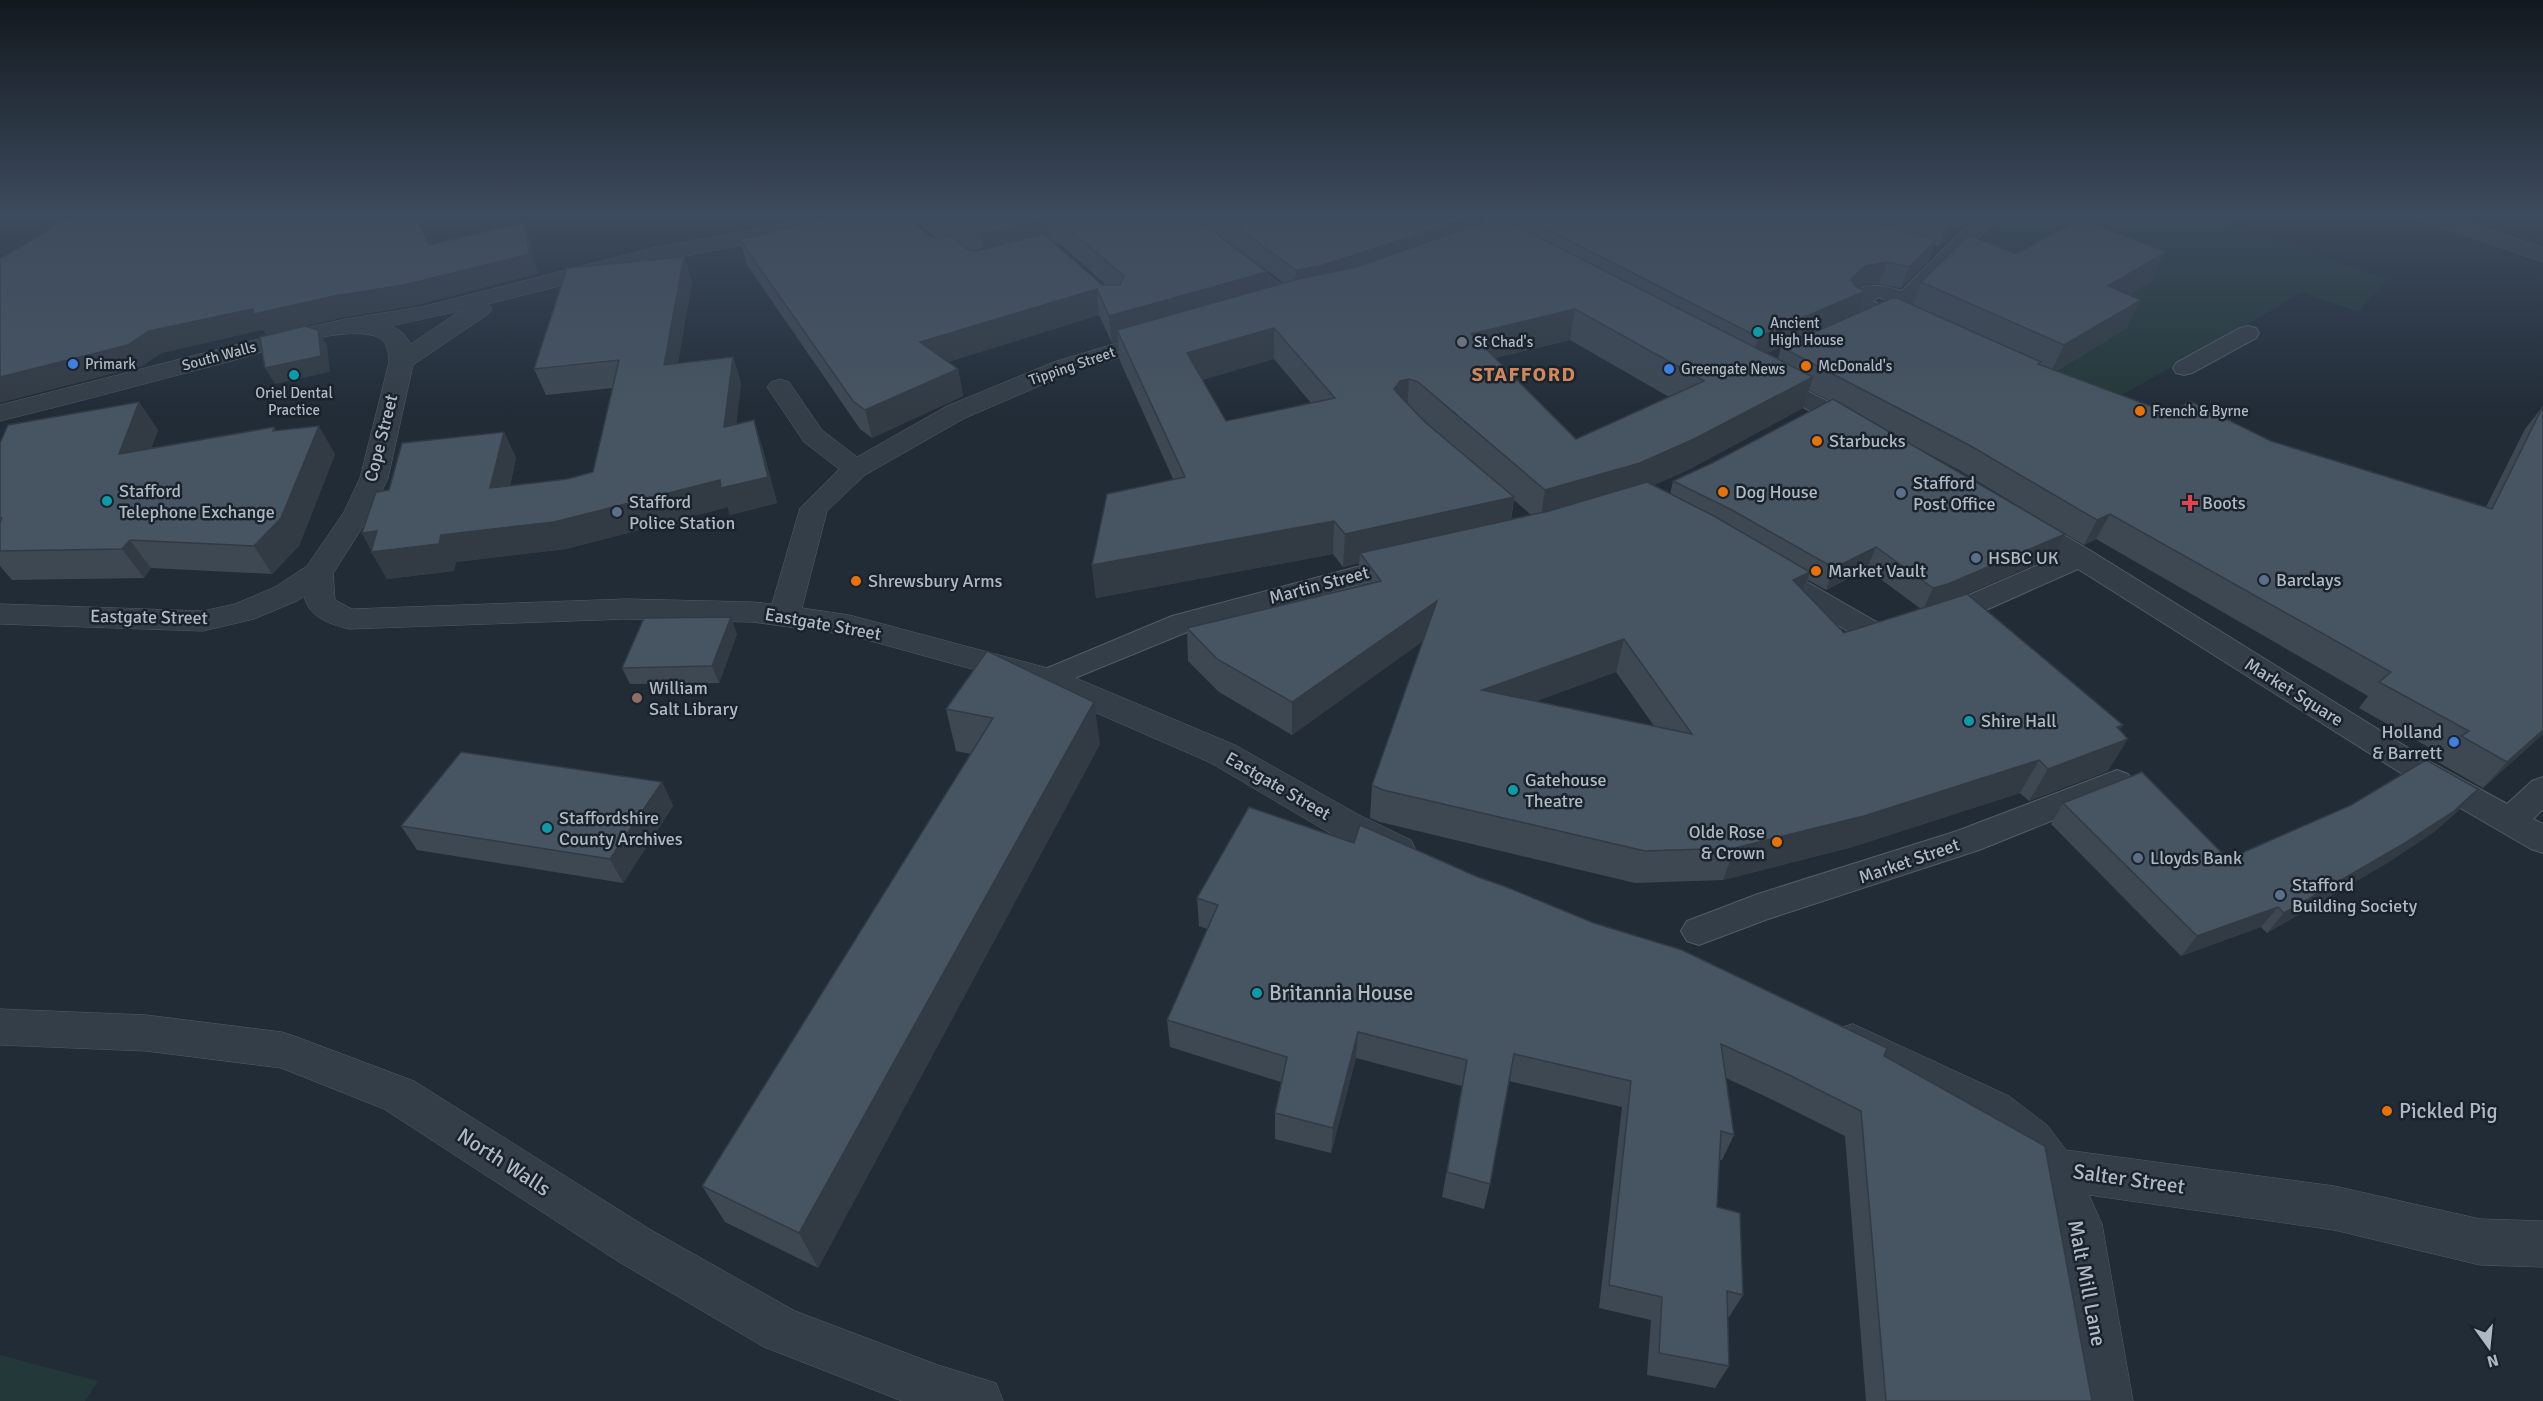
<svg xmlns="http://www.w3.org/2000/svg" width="2543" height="1401" viewBox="0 0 2543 1401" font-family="Signika,sans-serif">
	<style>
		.green { fill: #233838 }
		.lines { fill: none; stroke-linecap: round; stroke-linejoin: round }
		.pedestrian-casing { stroke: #525c65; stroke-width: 2 }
		.minor-casing { stroke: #525c65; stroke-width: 1 }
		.tertiary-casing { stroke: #525c65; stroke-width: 1 }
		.pedestrian { fill: #343e48; fill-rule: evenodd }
		.minor { fill: #343e48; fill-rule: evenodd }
		.tertiary { fill: #343e48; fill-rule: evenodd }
		.wall { fill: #3d4853; fill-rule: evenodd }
		.shaded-wall { fill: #323b44 }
		.building { fill: #475461; stroke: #323b44; stroke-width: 1.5; fill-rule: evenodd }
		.culture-dot { fill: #0f9aa8; stroke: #1a232c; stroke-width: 2 }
		.worship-dot { fill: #6b7280; stroke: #1a232c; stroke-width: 2 }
		.shop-dot { fill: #3f7fe0; stroke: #1a232c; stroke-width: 2 }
		.food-dot { fill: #e8710a; stroke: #1a232c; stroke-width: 2 }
		.service-dot { fill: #5c6f8a; stroke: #1a232c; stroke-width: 2 }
		.health-dot { fill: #e0444e; stroke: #1a232c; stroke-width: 2 }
		.education-dot { fill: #8d6e63; stroke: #1a232c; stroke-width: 2 }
		.labels { text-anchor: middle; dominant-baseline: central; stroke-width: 5; stroke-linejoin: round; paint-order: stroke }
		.far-poi-label { font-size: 15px; fill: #afb9c4; stroke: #1a232c; text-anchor: start }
		.far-street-label { font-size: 15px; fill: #afb9c4; stroke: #1a232c }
		.street-label { font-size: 18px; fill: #afb9c4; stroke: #1a232c }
		.poi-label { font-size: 18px; fill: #afb9c4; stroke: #1a232c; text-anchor: start }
		.far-district-label { font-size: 20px; font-weight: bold; letter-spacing: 1.5px; fill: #d0875e; stroke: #1a232c }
		.near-poi-label { font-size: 21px; fill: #afb9c4; stroke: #1a232c; text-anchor: start }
		.near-street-label { font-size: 21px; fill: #afb9c4; stroke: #1a232c }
	</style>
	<rect width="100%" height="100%" fill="#212c37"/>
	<!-- green -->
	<g class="green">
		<path d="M 2005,216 L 2239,216 L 2230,226 L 2387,279 L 2358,312 L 2301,292 L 2242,328 L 2102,406 L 1901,321 Z"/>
		<path d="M 0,1355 L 98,1381 L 85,1401 L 0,1401 Z"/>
	</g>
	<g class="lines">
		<!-- pedestrian casing -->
		<g class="pedestrian-casing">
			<g id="pedestrian">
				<path d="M 1981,216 L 2002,216 L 1972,243 L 1901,318 C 1884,322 1857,317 1846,301 C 1861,280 1882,285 1902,291 L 1958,235 ZM 1878,297 L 1892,302 L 1886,308 L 1873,301 Z"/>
				<path d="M 2248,326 L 2256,328 L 2259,333 L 2256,338 L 2192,373 L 2184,375 L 2176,373 L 2173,368 L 2176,363 L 2240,328 Z"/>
				<path d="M 1769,373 L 1777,375 L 1865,421 L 1869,426 L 1865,431 L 1857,433 L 1849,431 L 1761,385 L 1757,380 L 1761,375 Z"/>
				<path d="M 2026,516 L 2035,518 L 2091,551 L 2434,764 L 2507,804 L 2532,781 L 2543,777 L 2543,809 L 2533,819 L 2543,824 L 2543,853 L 2531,849 L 2412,780 L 2078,569 L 1959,622 L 1876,645 L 1866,642 L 1761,579 L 1757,573 L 1761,567 L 1771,564 L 1781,567 L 1880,624 L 1939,608 L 2059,556 L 2017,530 L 2013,524 L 2017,518 Z"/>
				<path d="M 1398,556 L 1408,559 L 1412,565 L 1408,571 L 1192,630 L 1048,689 L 1038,686 L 1033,679 L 1038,672 L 1172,616 Z"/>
				<path d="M 2117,770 L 2128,774 L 2133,782 L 2128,790 L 1979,850 L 1768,919 L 1699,945 L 1687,941 L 1681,931 L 1687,921 L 1758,894 L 1957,831 Z"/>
			</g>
		</g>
		<!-- minor casing -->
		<g class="minor-casing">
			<g id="minor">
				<path d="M 1166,216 L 1190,216 L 1298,297 L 1302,302 L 1298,307 L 1290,309 L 1282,307 Z"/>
				<path d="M 2420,216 L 2451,216 L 2543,248 L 2543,262 L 2423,221 Z"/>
				<path d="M 1161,330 L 1170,332 L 1173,337 L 1170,342 L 1072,372 L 965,418 L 865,475 L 827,511 L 802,608 L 849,615 L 1059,671 L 1235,745 L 1359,815 L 1411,840 L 1416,850 L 1411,860 L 1398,864 L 1385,860 L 1333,835 L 1211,763 L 1037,687 L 849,635 L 752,622 L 626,619 L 349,629 C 326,623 305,616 303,589 C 303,580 302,574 307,566 L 318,563 L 329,566 L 333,573 L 335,600 L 352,609 L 626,599 L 752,602 L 772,604 L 800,508 L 839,469 L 804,442 L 767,387 L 771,382 L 780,379 L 789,382 L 822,430 L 857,457 L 947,406 L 1054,362 Z"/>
				<path d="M 0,1009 L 146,1015 L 282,1032 L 297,1037 L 414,1081 L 651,1230 L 795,1311 L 938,1365 L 996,1383 L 1003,1401 L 902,1401 L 764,1347 L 619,1262 L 384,1109 L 281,1068 L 146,1051 L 0,1045 Z"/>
				<path d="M 1853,1024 L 2009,1096 L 2047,1125 L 2066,1150 L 2334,1186 L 2480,1219 L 2543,1221 L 2543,1267 L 2480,1265 L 2334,1230 L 2089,1195 L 2102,1224 L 2133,1401 L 2083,1401 L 2056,1225 L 2038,1184 L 2017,1153 L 1979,1124 L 1838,1055 L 1832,1042 L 1838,1029 Z"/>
			</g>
		</g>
		<!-- tertiary casing -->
		<g class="tertiary-casing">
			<path id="tertiary" d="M 829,216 L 873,216 L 870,221 L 862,222 L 654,262 L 488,304 L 492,309 L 488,314 L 413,365 L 388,478 L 372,512 L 329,580 L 297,601 L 254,619 L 203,631 L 0,624 L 0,604 L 203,611 L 235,604 L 275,587 L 307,566 L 344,512 L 360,478 L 389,362 C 388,350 388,341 375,336 C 339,325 258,354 220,364 C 147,383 74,403 0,421 L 0,405 L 286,332 L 346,319 L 421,307 L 653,248 ZM 460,311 L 411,344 L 403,333 L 392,326 Z"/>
		</g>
		<!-- pedestrian -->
		<use href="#pedestrian" class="pedestrian"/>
		<!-- minor -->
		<use href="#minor" class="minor"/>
		<!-- tertiary -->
		<use href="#tertiary" class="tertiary"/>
	</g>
	<!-- wall -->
	<g class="wall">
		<path d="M 916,216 L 1193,216 L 1267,288 L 1284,283 L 1198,219 L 1198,216 L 1479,216 L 1478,225 L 1489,221 L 1481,216 L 1855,216 L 1867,219 L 1868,216 L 1977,216 L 1960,229 L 1951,226 L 1945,241 L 1938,247 L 1934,246 L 1928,262 L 1901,288 L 1879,284 L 1858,287 L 1865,291 L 1858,313 L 1913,305 L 1921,282 L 2016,254 L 2166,252 L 2152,280 L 2128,295 L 2127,328 L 2056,371 L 2169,413 L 2271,441 L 2486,507 L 2525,429 L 2543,406 L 2543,734 L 2483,788 L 2438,762 L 2444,756 L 2359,708 L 2368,696 L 2096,539 L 2084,545 L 2065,534 L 2054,556 L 1964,595 L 2120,730 L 2108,771 L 2029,801 L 2020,793 L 1849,848 L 1723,880 L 1635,883 L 1380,822 L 1370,818 L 1372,785 L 1423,641 L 1292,735 L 1219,692 L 1188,661 L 1187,628 L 1358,586 L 1359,563 L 1343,567 L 1333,554 L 1096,598 L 1092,565 L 1173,479 L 1120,361 L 1118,341 L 1112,343 L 1099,315 L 948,362 L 958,369 L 963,396 L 872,438 L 860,429 L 747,265 L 740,240 L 930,237 L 937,239 L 917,221 ZM 1054,242 L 1060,244 L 1106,285 L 1102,285 ZM 1844,319 L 1781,347 L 1778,359 L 1767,353 ZM 1570,340 L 1669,397 L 1576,439 L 1495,358 ZM 1274,359 L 1311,403 L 1226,421 L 1202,380 ZM 1809,390 L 1830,401 L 1712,463 L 1673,481 L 1670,494 L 1653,485 L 1686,471 L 1803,408 ZM 1918,448 L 1959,470 L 2050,525 ZM 1514,500 L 1531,515 L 1511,520 ZM 1867,569 L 1921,609 L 1844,633 L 1804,591 L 1808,580 L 1826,590 ZM 1616,672 L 1654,726 L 1536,701 Z"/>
		<path d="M 684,257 L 692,281 L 678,363 L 733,357 L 741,383 L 736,424 L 762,446 L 777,503 L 730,515 L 728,507 L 566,549 L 456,562 L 454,571 L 387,579 L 362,533 L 389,490 L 504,432 L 516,458 L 510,486 L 567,479 L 593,472 L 613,388 L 546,395 L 534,369 Z"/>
		<path d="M 139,402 L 158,430 L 151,448 L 274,427 L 276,431 L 335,454 L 299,546 L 272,574 L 151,568 L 144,578 L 12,580 L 0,566 L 0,443 Z"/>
		<path d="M 737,634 L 719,683 L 630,684 L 622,668 Z"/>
		<path d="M 987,651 L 1100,744 L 818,1268 L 725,1222 L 702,1186 L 971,754 L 956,751 L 946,709 Z"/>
		<path d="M 662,782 L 673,806 L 623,883 L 417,850 L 401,826 Z"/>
		<path d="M 2478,789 L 2459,810 L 2434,832 L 2387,863 L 2267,933 L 2261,927 L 2181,956 L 2051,824 L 2063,803 L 2228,859 Z"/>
		<path d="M 1354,843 L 1478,877 L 1884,1056 L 2092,1401 L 1866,1401 L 1845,1136 L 1773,1100 L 1726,1078 L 1734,1135 L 1722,1160 L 1719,1160 L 1717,1207 L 1743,1295 L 1729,1317 L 1728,1317 L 1729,1366 L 1715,1388 L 1647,1375 L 1651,1320 L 1599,1308 L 1622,1107 L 1509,1081 L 1490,1184 L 1484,1209 L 1442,1197 L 1462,1086 L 1356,1058 L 1331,1153 L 1275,1139 L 1275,1113 L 1281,1082 L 1170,1047 L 1167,1020 L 1207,929 L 1199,926 L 1197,898 Z"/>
	</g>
	<!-- shaded-wall -->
	<g class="shaded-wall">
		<path d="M 1474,216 L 1479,216 L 1477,235 L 1295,292 L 1296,270 Z"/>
		<path d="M 1965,216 L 1977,216 L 1960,229 Z"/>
		<path d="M 1048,217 L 1051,242 L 985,260 L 981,234 Z"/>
		<path d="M 1953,220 L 1945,241 L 1938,247 L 1945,226 Z"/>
		<path d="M 523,223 L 531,243 L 538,274 L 414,306 L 346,317 L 266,335 L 263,330 L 162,353 L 142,366 L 0,403 L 0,377 L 149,331 Z"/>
		<path d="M 1936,240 L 1928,262 L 1901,288 L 1909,267 Z"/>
		<path d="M 2166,252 L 2152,280 L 2094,315 L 2108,286 Z"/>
		<path d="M 684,257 L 692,281 L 673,390 L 664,365 Z"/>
		<path d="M 1887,262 L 1879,284 L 1857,288 L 1865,291 L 1858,313 L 1752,360 L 1758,337 L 1851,279 L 1865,266 Z"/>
		<path d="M 1267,272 L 1267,298 L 1117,330 L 1118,341 L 1112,343 L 1109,316 Z"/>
		<path d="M 1097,289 L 1099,315 L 925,369 L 920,342 Z"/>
		<path d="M 2141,300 L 2127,328 L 2050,374 L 2064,345 Z"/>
		<path d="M 1575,309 L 1570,340 L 1468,364 L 1471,334 Z"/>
		<path d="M 1274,328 L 1274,359 L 1189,384 L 1187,353 Z"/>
		<path d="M 318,330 L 327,345 L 330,372 L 275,384 L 265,368 Z"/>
		<path d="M 733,357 L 741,383 L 733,453 L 724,427 Z"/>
		<path d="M 958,369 L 963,396 L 872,438 L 865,410 Z"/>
		<path d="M 1813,377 L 1803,408 L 1686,471 L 1632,495 L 1540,522 L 1545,490 Z"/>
		<path d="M 1409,379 L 1407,411 L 1394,389 L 1400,381 Z"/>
		<path d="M 139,402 L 158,430 L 139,482 L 119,454 Z"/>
		<path d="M 754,420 L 762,446 L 777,503 L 730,515 L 728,507 L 566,549 L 456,562 L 454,571 L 387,579 L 371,552 L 373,552 L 362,533 L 377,531 L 441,535 Z"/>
		<path d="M 319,426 L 335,454 L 299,546 L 272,574 L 254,546 Z"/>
		<path d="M 504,432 L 516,458 L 503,515 L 490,488 Z"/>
		<path d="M 1514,497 L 1509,530 L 1360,553 L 1359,563 L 1343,567 L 1345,534 Z"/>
		<path d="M 2110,514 L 2096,539 L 2084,545 L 2097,520 Z"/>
		<path d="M 1334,521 L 1333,554 L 1096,598 L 1092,565 Z"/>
		<path d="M 2065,534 L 2054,556 L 1938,606 L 1923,610 L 1933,588 Z"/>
		<path d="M 130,540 L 151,568 L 144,578 L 122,549 Z"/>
		<path d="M 1876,547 L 1867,569 L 1826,590 L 1834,568 Z"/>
		<path d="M 1810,572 L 1799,604 L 1793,580 Z"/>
		<path d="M 1437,601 L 1434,633 L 1292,735 L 1292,702 Z"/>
		<path d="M 731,617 L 737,634 L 719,683 L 712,666 Z"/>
		<path d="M 1624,639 L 1616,672 L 1477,723 L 1482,690 Z"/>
		<path d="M 1094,702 L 1100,744 L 818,1268 L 799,1233 Z"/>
		<path d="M 2123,725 L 2110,745 L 2128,739 L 2108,771 L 2029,801 L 2048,769 L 2117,727 Z"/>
		<path d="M 2543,730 L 2543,734 L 2483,788 L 2507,762 Z"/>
		<path d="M 2039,760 L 2020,793 L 1849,848 L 1723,880 L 1735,848 Z"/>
		<path d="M 662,782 L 673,806 L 623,883 L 610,859 Z"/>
		<path d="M 2478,789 L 2459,810 L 2434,832 L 2387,863 L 2267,933 L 2284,913 Z"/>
		<path d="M 2278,907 L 2261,927 L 2181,956 L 2197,936 Z"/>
		<path d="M 1358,1032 L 1356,1058 L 1331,1153 L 1333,1128 Z"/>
	</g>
	<!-- building -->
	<g class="building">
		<path d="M 72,216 L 415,216 L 429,245 L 523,223 L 530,254 L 404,285 L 334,296 L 254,314 L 253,309 L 149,331 L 128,345 L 0,377 L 0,259 Z"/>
		<path d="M 835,216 L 907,216 L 930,237 L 938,239 L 951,236 L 967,249 L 976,251 L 1044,234 L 1102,285 L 1120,285 L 1124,276 L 1057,219 L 1048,217 L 981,234 L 963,222 L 942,221 L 936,216 L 1193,216 L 1267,272 L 1109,316 L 1097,289 L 920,342 L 958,369 L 865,410 L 853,401 L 740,240 Z"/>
		<path d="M 1221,216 L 1474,216 L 1320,266 L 1296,270 Z"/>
		<path d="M 1521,216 L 1855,216 L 1936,240 L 1909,267 L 1887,262 L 1865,266 L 1851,279 L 1855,286 L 1865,291 L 1758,337 Z"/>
		<path d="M 1912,216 L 1939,216 L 1953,220 L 1945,226 Z"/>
		<path d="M 1499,217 L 1813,377 L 1694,439 L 1640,463 L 1545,490 L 1418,382 L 1409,379 L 1400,381 L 1394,389 L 1399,395 L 1425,422 L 1514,497 L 1345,534 L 1334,521 L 1092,565 L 1107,494 L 1185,477 L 1117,330 L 1298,279 L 1356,267 ZM 1575,309 L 1704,381 L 1576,439 L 1471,334 ZM 1274,328 L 1335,398 L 1226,421 L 1187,353 Z"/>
		<path d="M 2080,219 L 2166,252 L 2108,286 L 2141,300 L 2064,345 L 1921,282 L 1969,235 L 2016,254 Z"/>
		<path d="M 684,257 L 664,365 L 733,357 L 724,427 L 754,420 L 768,477 L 721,488 L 720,480 L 554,522 L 441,535 L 439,544 L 371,552 L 377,531 L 362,533 L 376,492 L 389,490 L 402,443 L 504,432 L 490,488 L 567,479 L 593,472 L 619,360 L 534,369 L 567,268 Z"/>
		<path d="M 1892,298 L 1897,298 L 2041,362 L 2038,364 L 2169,413 L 2190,401 L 2271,441 L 2492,509 L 2543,406 L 2543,730 L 2507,762 L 2461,736 L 2469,731 L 2379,682 L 2391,672 L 2110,514 L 2097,520 L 1969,445 L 1781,347 Z"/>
		<path d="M 305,326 L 318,330 L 321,356 L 265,368 L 260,337 Z"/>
		<path d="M 1833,399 L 2065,534 L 1948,584 L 1933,588 L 1876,547 L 1834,568 L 1732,510 L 1673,481 L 1712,463 Z"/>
		<path d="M 139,402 L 119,454 L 274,427 L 273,431 L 319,426 L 281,518 L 254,546 L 130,540 L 122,549 L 0,551 L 0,523 L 2,518 L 0,518 L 0,443 L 8,425 Z"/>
		<path d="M 1647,482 L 1714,516 L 1810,572 L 1793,580 L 1844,633 L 1967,594 L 2123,725 L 2117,727 L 2128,739 L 2048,769 L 2039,760 L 1864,816 L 1735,848 L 1645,851 L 1383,790 L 1372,785 L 1437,601 L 1292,702 L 1217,659 L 1187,628 L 1381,581 L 1360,553 L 1549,511 ZM 1624,639 L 1692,734 L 1482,690 Z"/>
		<path d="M 731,617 L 712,666 L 622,668 L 644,618 Z"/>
		<path d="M 987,651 L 1094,702 L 799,1233 L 702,1186 L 993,718 L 946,709 Z"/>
		<path d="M 461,752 L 662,782 L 610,859 L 401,826 Z"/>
		<path d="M 2426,760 L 2478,789 L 2453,812 L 2405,843 L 2284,913 L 2278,907 L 2197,936 L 2063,803 L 2142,772 L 2228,859 L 2351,805 Z"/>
		<path d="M 1249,807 L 1354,843 L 1360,825 L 1478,877 L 1504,886 L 1594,923 L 1682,950 L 1887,1048 L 1884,1056 L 2045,1146 L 2092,1401 L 1886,1401 L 1861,1111 L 1787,1074 L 1721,1044 L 1734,1135 L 1721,1131 L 1717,1207 L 1740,1213 L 1743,1295 L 1727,1291 L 1729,1366 L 1659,1353 L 1662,1297 L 1609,1285 L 1631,1081 L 1514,1054 L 1490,1184 L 1447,1172 L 1467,1060 L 1358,1032 L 1333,1128 L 1275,1113 L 1287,1057 L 1167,1020 L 1218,905 L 1197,898 Z"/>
	</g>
	<!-- sky -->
	<linearGradient id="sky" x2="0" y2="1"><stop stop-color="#12181e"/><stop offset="0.52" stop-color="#3d4b5e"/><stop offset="1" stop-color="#3d4b5e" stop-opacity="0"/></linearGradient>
	<rect width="2543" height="412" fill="url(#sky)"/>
	<!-- markers -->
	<g class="culture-dot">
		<circle cx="1758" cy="332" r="6"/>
		<circle cx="294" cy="375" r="6"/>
		<circle cx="107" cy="501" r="6"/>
		<circle cx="1969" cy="721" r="6"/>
		<circle cx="1513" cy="790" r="6"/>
		<circle cx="547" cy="828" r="6"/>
		<circle cx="1257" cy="993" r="6"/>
	</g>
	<circle class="worship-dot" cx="1462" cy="342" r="6"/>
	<g class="shop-dot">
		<circle cx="73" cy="364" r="6"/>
		<circle cx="1669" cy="369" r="6"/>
		<circle cx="2454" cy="742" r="6"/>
	</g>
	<g class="food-dot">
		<circle cx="1806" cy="366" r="6"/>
		<circle cx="2140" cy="411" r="6"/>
		<circle cx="1817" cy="441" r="6"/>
		<circle cx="1723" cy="492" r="6"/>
		<circle cx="1816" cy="571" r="6"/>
		<circle cx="856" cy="581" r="6"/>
		<circle cx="1777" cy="842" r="6"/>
		<circle cx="2387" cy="1111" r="6"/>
	</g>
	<g class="service-dot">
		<circle cx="1901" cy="493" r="6"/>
		<circle cx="617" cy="512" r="6"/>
		<circle cx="1976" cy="558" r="6"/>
		<circle cx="2264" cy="580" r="6"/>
		<circle cx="2138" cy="858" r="6"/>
		<circle cx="2280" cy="895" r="6"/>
	</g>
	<path class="health-dot" d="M2187 494h6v6h6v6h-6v6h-6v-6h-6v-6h6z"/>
	<circle class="education-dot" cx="637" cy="698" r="6"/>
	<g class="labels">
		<!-- far-poi labels -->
		<g class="far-poi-label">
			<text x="1770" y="323">Ancient<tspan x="1770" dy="17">High House</tspan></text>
			<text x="1474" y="342">St Chad's</text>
			<text x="85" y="364">Primark</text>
			<text x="1818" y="366">McDonald's</text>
			<text x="1681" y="369">Greengate News</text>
			<text x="294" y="393" text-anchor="middle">Oriel Dental<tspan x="294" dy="17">Practice</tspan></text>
			<text x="2152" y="411">French &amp; Byrne</text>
		</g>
		<!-- far-street labels -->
		<g class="far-street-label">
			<text transform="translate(219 356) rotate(-15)">South Walls</text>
			<text transform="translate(1072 366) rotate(-19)">Tipping Street</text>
		</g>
		<!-- street labels -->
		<g class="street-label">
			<text transform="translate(381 438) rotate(-76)">Cope Street</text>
			<text transform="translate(1319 585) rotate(-15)">Martin Street</text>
			<text transform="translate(149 617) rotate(1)">Eastgate Street</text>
			<text transform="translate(823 624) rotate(10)">Eastgate Street</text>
			<text transform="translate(2294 692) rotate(32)">Market Square</text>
			<text transform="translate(1278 786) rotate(30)">Eastgate Street</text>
			<text transform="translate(1909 861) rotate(-19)">Market Street</text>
		</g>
		<!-- poi labels -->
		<g class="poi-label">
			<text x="1829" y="441">Starbucks</text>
			<text x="1913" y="483">Stafford<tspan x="1913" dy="21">Post Office</tspan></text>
			<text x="119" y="491">Stafford<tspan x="119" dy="21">Telephone Exchange</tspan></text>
			<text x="1735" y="492">Dog House</text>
			<text x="629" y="502">Stafford<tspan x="629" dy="21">Police Station</tspan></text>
			<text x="2202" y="503">Boots</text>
			<text x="1988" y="558">HSBC UK</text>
			<text x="1828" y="571">Market Vault</text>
			<text x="2276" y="580">Barclays</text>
			<text x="868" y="581">Shrewsbury Arms</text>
			<text x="649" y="688">William<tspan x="649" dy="21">Salt Library</tspan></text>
			<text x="1981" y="721">Shire Hall</text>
			<text x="2442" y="732" text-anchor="end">Holland<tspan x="2442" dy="21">&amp; Barrett</tspan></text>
			<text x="1525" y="780">Gatehouse<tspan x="1525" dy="21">Theatre</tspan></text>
			<text x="559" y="818">Staffordshire<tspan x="559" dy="21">County Archives</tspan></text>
			<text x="1765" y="832" text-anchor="end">Olde Rose<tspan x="1765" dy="21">&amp; Crown</tspan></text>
			<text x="2150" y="858">Lloyds Bank</text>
			<text x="2292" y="885">Stafford<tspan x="2292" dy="21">Building Society</tspan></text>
		</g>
		<!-- far-district labels -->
		<g class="far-district-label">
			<text x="1524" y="374">STAFFORD</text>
		</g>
		<!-- near-poi labels -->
		<g class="near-poi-label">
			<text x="1269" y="993">Britannia House</text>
			<text x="2399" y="1111">Pickled Pig</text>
		</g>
		<!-- near-street labels -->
		<g class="near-street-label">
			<text transform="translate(504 1162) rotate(33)">North Walls</text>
			<text transform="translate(2129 1179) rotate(8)">Salter Street</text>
			<text transform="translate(2087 1283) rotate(79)">Malt Mill Lane</text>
		</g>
	</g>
	<!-- north arrow -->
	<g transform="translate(2489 1347) rotate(165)" stroke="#1a232c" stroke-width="4.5" paint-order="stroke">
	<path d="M0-4.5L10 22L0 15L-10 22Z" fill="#afb9c4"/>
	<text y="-9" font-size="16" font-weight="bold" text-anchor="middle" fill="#afb9c4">N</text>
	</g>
</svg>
